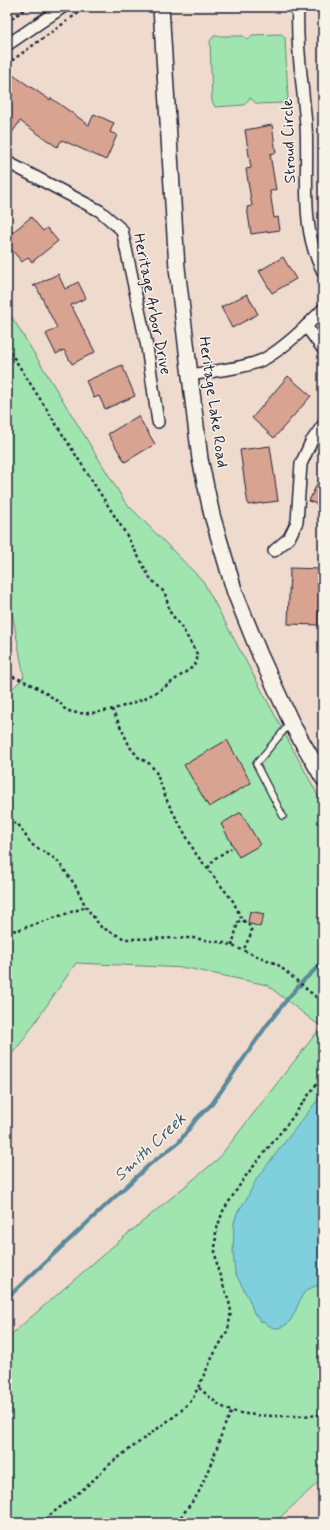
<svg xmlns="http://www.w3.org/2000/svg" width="330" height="1530" viewBox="0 0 330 1530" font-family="Mynerve,sans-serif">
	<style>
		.green { fill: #a0e5b0; stroke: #618476 }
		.water { fill: #80cfdc; stroke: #5a8a9c }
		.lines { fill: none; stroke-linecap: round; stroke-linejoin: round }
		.stream { stroke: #5a8a9c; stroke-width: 4 }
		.building { fill: #d9a391; stroke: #22223b }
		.service-casing { stroke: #22223b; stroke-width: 8 }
		.minor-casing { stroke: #22223b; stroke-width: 14 }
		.secondary-casing { stroke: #22223b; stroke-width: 18 }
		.path { stroke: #22223b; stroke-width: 2.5; stroke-dasharray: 3 3; stroke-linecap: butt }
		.service { stroke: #f7f3e8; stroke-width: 5.5 }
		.minor { stroke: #f7f3e8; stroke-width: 11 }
		.secondary { stroke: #f7f3e8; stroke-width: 15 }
		.labels { text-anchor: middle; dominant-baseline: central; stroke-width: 3; stroke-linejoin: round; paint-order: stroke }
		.street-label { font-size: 16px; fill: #22223b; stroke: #f7f3e8 }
		.water-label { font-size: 17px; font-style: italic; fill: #3e566b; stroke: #f7f3e8 }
	</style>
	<rect width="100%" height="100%" fill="#eedbce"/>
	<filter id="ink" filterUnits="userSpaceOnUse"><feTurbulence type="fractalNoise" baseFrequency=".025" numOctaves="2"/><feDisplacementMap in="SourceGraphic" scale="8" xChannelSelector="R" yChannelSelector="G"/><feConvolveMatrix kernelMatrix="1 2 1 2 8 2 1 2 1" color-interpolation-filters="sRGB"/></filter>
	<g filter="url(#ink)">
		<!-- green -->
		<g class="green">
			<path d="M 281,34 L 285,37 L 288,99 L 283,103 L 257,104 L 250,98 L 244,105 L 215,107 L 212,101 L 210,41 L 214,36 L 243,36 L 248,40 L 252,35 Z"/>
			<path d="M 7,309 L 125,502 L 203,581 L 323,805 L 323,1478 L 274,1523 L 7,1523 L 7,1338 L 112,1247 L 218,1159 L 321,1027 L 267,985 L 187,968 L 76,963 L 23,1040 L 7,1060 L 7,694 L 24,677 L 7,585 Z"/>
		</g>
		<!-- water -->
		<path class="water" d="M 323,1093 L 323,1284 C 317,1286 308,1288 304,1293 C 295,1305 295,1327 276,1328 C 269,1328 267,1322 260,1321 L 254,1313 L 249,1299 L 235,1273 L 233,1253 L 234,1223 L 237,1213 L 247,1198 L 257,1178 Z"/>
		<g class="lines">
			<!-- stream -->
			<path class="stream" d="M 7,1298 L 150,1164 L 179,1142 L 197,1118 L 212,1104 L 267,1025 L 289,997 L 304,980 L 323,962"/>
		</g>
		<!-- building -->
		<g class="building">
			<path d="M 7,71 L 50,100 L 51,98 L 89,125 L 94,114 L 114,123 L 110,132 L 117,135 L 106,160 L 62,140 L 57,147 L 20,121 L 7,140 Z"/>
			<path d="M 272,125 L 276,153 L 270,154 L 276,190 L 270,191 L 274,218 L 278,217 L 280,230 L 251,234 L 247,207 L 252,206 L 246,169 L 251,168 L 245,130 Z"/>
			<path d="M 31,217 L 43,231 L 47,228 L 58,241 L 32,262 L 28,257 L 22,262 L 7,244 L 7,237 Z"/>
			<path d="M 283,257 L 296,279 L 272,293 L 259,271 Z"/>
			<path d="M 58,274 L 65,289 L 78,282 L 86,298 L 71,305 L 95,352 L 72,364 L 64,350 L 56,354 L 46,334 L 57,328 L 36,286 L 33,286 Z"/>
			<path d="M 247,294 L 258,314 L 232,328 L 221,307 Z"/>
			<path d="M 122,365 L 135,396 L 105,409 L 99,396 L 94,398 L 86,381 Z"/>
			<path d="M 288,376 L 311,396 L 274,438 L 252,418 Z"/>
			<path d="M 138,416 L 155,444 L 125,462 L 108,434 Z"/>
			<path d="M 270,446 L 278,501 L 248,505 L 240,450 Z"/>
			<path d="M 323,471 L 323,507 L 309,501 Z"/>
			<path d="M 290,568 L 320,569 L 318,625 L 288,624 Z"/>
			<path d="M 227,740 L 251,783 L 209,807 L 184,765 Z"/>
			<path d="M 241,812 L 260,845 L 239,857 L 221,824 Z"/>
			<path d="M 250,911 L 264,914 L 260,927 L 248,923 Z"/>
		</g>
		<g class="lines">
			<!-- service casing -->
			<g class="service-casing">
				<path id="service" d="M 283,816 L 256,764 L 291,722"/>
			</g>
			<!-- minor casing -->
			<g class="minor-casing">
				<g id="minor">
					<path d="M 298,7 C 296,46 303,86 306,125 C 309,175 299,227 323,272"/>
					<path d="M 7,45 L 63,7"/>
					<path d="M 7,162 L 100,211 L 122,230 L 147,347 L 158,422"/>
					<path d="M 306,326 L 323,349"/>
					<path d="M 191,375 C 211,371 249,368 266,358 C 288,345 306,327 323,309"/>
					<path d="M 274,551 L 289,538 L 297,522 L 301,464 L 311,442 L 323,425"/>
				</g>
			</g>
			<!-- secondary casing -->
			<g class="secondary-casing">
				<path id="secondary" d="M 161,7 L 177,268 L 200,459 L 212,515 L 235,593 L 260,655 L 293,726 L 323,778"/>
			</g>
			<!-- path -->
			<g class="path">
				<path d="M 71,18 L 87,7"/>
				<path d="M 7,22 L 28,7"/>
				<path d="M 7,64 L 67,21"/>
				<path d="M 7,347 L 126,534 L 150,578 L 165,593 L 170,612 L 184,631 L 197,654 L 197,660 L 194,666 C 180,676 166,687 151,695 C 133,705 83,721 65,709 C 63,708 62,706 61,704 C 46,692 26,680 7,675"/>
				<path d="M 112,709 L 130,747 L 138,757 L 150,764 L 156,772 L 168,803 L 196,854 L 233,901 L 242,920"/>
				<path d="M 7,822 L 18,824 L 31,844 L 57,860 L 75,885 L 86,907 L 101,927 L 125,939 L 193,938 L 225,943 L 277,964 L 323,1003"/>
				<path d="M 208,868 L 214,859 L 231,848"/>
				<path d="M 7,931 L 18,930 L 86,907"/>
				<path d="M 232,946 L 238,922 L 242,920 C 260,930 247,937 244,950"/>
				<path d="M 199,1388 C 207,1394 214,1402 223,1407 C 240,1419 301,1416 323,1415"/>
				<path d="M 40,1523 L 87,1486 L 111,1463 L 180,1412 L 193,1398 L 214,1354 L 228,1330 L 231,1311 L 229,1302 L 218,1270 L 215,1252 L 216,1231 L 223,1211 L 245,1177 L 292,1118 L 323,1075"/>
				<path d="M 180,1523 L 180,1518 L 198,1494 L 214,1456 L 224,1427 L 232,1411"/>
			</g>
			<!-- service -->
			<use href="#service" class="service"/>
			<!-- minor -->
			<use href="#minor" class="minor"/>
			<!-- secondary -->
			<use href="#secondary" class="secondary"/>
		</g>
	</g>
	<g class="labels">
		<!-- street labels -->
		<g class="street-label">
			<text transform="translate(289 141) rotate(-92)">Stroud Circle</text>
			<text transform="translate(152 304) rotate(79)">Heritage Arbor Drive</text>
			<text transform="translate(213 402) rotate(82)">Heritage Lake Road</text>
		</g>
		<!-- water labels -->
		<g class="water-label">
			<text transform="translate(150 1147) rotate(-43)">Smith Creek</text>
		</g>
	</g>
	<!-- margin -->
	<rect width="330" height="1530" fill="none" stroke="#f7f3e8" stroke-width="24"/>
	<rect x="12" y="12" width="306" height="1506" fill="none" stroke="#22223b" stroke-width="1.5" filter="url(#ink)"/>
</svg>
